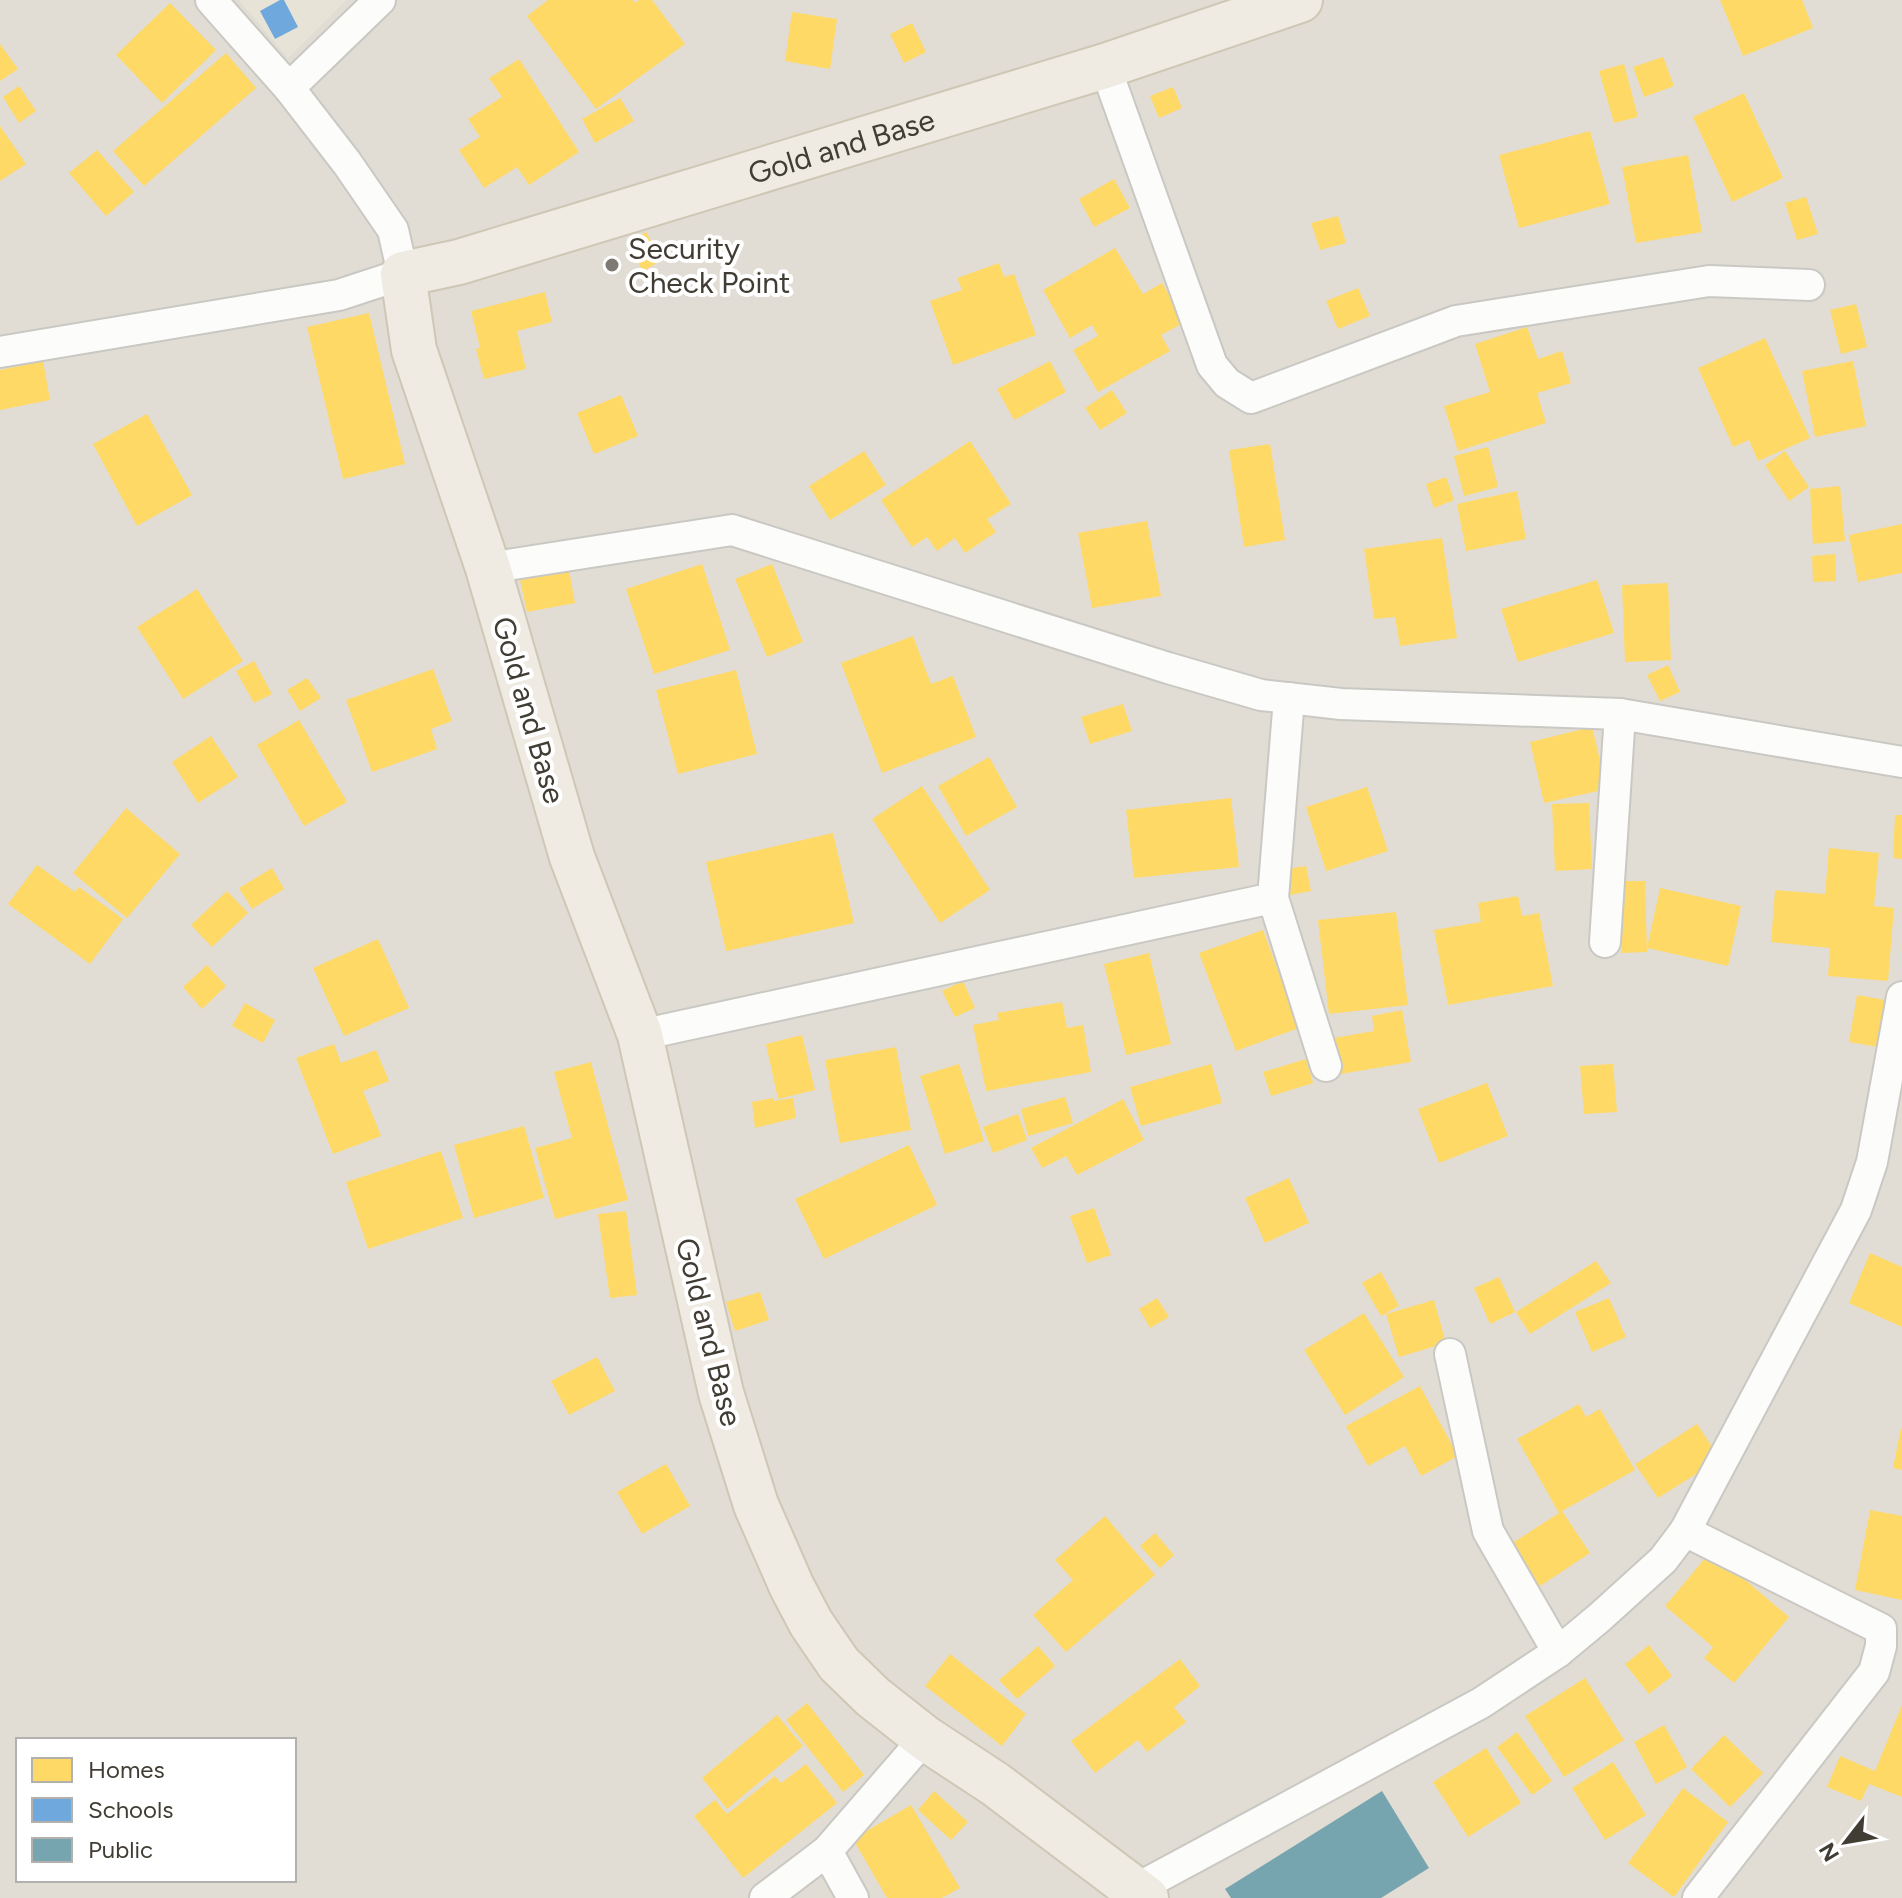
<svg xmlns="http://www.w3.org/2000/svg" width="1902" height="1898" viewBox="0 0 1902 1898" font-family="Figtree,sans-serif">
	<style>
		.residential { fill: #e1ddd4; fill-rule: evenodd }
		.education { fill: #e7e3d6 }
		.homes { fill: #ffd966 }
		.schools { fill: #6fa8dc }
		.public { fill: #76a5af }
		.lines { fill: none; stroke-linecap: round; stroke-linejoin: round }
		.minor-casing { stroke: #c9c8c3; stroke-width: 34 }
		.primary-casing { stroke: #cec7b6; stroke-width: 48 }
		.minor { stroke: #fcfcfb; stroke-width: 30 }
		.primary { stroke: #efebe3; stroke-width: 44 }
		.poi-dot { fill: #7d7a73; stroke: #fff; stroke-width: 3 }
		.labels { text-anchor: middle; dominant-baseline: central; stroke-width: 8; stroke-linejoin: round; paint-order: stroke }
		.street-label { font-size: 30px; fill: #413d34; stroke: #fff }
		.poi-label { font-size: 30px; fill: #413d34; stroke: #fff; text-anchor: start }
	</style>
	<rect width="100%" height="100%" fill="#edece7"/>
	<!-- residential -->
	<path class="residential" d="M 0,0 L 1902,0 L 1902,1898 L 0,1898 ZM 18,1740 L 294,1740 L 294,1880 L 18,1880 Z"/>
	<!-- education -->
	<path class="education" d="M 239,0 L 346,0 L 288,58 Z"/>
	<!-- homes -->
	<g class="homes">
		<path d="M 548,0 L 633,0 L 635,3 L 639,0 L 652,0 L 685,44 L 596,109 L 527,16 Z"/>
		<path d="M 1720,0 L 1802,0 L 1813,28 L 1743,56 Z"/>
		<path d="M 170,3 L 216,50 L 162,103 L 116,55 Z"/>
		<path d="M 792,12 L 837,19 L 830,69 L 785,61 Z"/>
		<path d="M 912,23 L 926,52 L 904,63 L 890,34 Z"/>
		<path d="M 0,44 L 18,69 L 0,81 Z"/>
		<path d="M 226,53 L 256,88 L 144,186 L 113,151 Z"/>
		<path d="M 1663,57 L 1674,86 L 1644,97 L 1633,67 Z"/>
		<path d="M 519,59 L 579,152 L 529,185 L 517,167 L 484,188 L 459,150 L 480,137 L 468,119 L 502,97 L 489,78 Z"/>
		<path d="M 1624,64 L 1638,117 L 1614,123 L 1599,71 Z"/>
		<path d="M 19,86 L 36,111 L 19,123 L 3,97 Z"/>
		<path d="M 1173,87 L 1182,108 L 1159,118 L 1150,96 Z"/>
		<path d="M 1744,93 L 1783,178 L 1732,202 L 1693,117 Z"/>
		<path d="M 620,98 L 634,121 L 595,143 L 582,119 Z"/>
		<path d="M 0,126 L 26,164 L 0,181 Z"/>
		<path d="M 1590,131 L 1610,204 L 1519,228 L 1499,155 Z"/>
		<path d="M 97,150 L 134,192 L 106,216 L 69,173 Z"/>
		<path d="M 1688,155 L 1702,232 L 1636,243 L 1622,167 Z"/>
		<path d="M 1114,179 L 1130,208 L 1094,227 L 1079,199 Z"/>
		<path d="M 1806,197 L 1818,234 L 1797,240 L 1785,203 Z"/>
		<path d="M 1338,216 L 1346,243 L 1320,250 L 1311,223 Z"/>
		<path d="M 646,232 L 662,260 L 643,271 L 627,243 Z"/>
		<path d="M 1115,248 L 1143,294 L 1162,283 L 1185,322 L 1161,335 L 1170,351 L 1098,392 L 1073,350 L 1098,336 L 1092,325 L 1070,338 L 1043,290 Z"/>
		<path d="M 999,263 L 1004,277 L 1014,274 L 1036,335 L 953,365 L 930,301 L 962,290 L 957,278 Z"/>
		<path d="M 1358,288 L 1370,316 L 1338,329 L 1326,301 Z"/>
		<path d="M 545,292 L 552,322 L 517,331 L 526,369 L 484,379 L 476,349 L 480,348 L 471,311 Z"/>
		<path d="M 1856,304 L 1867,347 L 1841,354 L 1830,310 Z"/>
		<path d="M 369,313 L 405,464 L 343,479 L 307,327 Z"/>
		<path d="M 1527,327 L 1538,359 L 1562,351 L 1571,383 L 1537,393 L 1546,423 L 1458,451 L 1444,406 L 1490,392 L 1475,344 Z"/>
		<path d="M 1765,338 L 1810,438 L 1758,461 L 1749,440 L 1733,447 L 1698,368 Z"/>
		<path d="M 43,361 L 50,400 L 0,410 L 0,370 Z"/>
		<path d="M 1050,361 L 1066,392 L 1014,420 L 997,389 Z"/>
		<path d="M 1853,361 L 1866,426 L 1815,437 L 1802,371 Z"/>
		<path d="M 1112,390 L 1127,413 L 1100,430 L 1085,408 Z"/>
		<path d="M 621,395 L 638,436 L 594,454 L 577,413 Z"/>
		<path d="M 147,414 L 192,495 L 137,526 L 93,444 Z"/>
		<path d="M 970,441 L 1011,504 L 987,519 L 996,532 L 965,553 L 955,538 L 937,551 L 927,537 L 912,547 L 881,500 Z"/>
		<path d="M 1270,444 L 1285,540 L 1244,547 L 1229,450 Z"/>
		<path d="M 1488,447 L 1498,487 L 1464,496 L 1454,456 Z"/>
		<path d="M 864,451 L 886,485 L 830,520 L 809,486 Z"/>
		<path d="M 1785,451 L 1809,487 L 1789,501 L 1765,465 Z"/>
		<path d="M 1446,477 L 1454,500 L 1434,508 L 1426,484 Z"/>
		<path d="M 1840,486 L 1845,541 L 1813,544 L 1810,489 Z"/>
		<path d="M 1517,491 L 1526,539 L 1466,551 L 1457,504 Z"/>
		<path d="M 1147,521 L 1161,596 L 1092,608 L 1078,533 Z"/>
		<path d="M 1902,524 L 1902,573 L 1858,582 L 1849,535 Z"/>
		<path d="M 1442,538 L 1457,638 L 1400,646 L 1395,617 L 1374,619 L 1364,549 Z"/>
		<path d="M 1835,554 L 1836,581 L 1813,582 L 1812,556 Z"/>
		<path d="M 702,564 L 730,650 L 654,674 L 626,589 Z"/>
		<path d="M 772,564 L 803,642 L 767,657 L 735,579 Z"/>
		<path d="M 569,570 L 575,603 L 527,612 L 520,580 Z"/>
		<path d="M 1597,580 L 1614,633 L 1518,662 L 1501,609 Z"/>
		<path d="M 1668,583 L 1671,660 L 1625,662 L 1622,585 Z"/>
		<path d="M 197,589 L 243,661 L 183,699 L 137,627 Z"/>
		<path d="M 913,636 L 931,684 L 953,676 L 976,737 L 882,773 L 841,663 Z"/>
		<path d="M 254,661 L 272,694 L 254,703 L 236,671 Z"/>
		<path d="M 1668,665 L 1680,692 L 1660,701 L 1647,675 Z"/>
		<path d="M 433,669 L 452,721 L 431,729 L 437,749 L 372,772 L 346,700 Z"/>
		<path d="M 736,670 L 757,754 L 678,774 L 656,690 Z"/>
		<path d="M 307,678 L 321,698 L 300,711 L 287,690 Z"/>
		<path d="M 1123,704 L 1132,731 L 1090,744 L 1081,717 Z"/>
		<path d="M 299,720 L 347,802 L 304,826 L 257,745 Z"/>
		<path d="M 1592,727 L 1607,789 L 1544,803 L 1530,742 Z"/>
		<path d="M 211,736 L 238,777 L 198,803 L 172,762 Z"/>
		<path d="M 989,757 L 1017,807 L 966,836 L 938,786 Z"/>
		<path d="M 922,786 L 990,890 L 940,923 L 872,819 Z"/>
		<path d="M 1367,787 L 1388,851 L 1326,871 L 1306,807 Z"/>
		<path d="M 1231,798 L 1239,867 L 1134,878 L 1126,810 Z"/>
		<path d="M 1589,803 L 1592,869 L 1555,871 L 1552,804 Z"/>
		<path d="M 126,808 L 180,854 L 127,918 L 73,873 Z"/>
		<path d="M 1895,815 L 1902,815 L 1902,859 L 1893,858 Z"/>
		<path d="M 833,833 L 854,923 L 726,951 L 706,862 Z"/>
		<path d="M 1829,848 L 1879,853 L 1874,906 L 1894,908 L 1888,981 L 1828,976 L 1830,948 L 1771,942 L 1775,890 L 1825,894 Z"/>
		<path d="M 37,865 L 75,892 L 79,887 L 123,919 L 90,964 L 8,904 Z"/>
		<path d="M 1306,866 L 1311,891 L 1285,896 L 1280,870 Z"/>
		<path d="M 272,868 L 284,889 L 252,909 L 239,888 Z"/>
		<path d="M 1621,881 L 1645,881 L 1647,952 L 1622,953 Z"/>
		<path d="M 1660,888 L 1741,906 L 1728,966 L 1647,948 Z"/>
		<path d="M 227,891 L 248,913 L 212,947 L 191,925 Z"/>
		<path d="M 1518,896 L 1522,916 L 1539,913 L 1553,986 L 1448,1005 L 1434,930 L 1481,922 L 1478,903 Z"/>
		<path d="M 1396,912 L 1408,1005 L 1329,1014 L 1318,920 Z"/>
		<path d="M 1263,930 L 1299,1028 L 1236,1051 L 1199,953 Z"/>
		<path d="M 378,939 L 409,1008 L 344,1036 L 313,968 Z"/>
		<path d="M 1149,953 L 1171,1044 L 1126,1055 L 1104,964 Z"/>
		<path d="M 207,965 L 226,986 L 202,1009 L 183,987 Z"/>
		<path d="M 963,981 L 975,1008 L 955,1017 L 942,991 Z"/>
		<path d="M 1857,995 L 1891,1001 L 1883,1048 L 1849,1042 Z"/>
		<path d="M 1062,1002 L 1067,1028 L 1083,1025 L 1091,1072 L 986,1091 L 973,1025 L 999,1020 L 997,1013 Z"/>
		<path d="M 245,1003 L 275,1020 L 263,1043 L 232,1026 Z"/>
		<path d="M 1402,1010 L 1411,1062 L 1341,1074 L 1334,1038 L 1374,1031 L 1372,1016 Z"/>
		<path d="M 802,1035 L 815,1090 L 778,1099 L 766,1044 Z"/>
		<path d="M 334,1044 L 341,1063 L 376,1050 L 389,1081 L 363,1091 L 381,1136 L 333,1154 L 296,1058 Z"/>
		<path d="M 896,1047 L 911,1130 L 840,1143 L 825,1060 Z"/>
		<path d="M 1306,1059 L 1313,1083 L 1271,1096 L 1263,1072 Z"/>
		<path d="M 591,1062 L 628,1200 L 555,1219 L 535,1148 L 572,1138 L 554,1072 Z"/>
		<path d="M 959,1064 L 984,1141 L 945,1154 L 920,1076 Z"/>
		<path d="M 1211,1064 L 1222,1103 L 1141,1126 L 1130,1087 Z"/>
		<path d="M 1613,1064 L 1617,1112 L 1584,1114 L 1580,1066 Z"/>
		<path d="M 1487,1083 L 1508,1136 L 1439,1163 L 1418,1109 Z"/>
		<path d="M 1065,1097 L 1073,1123 L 1028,1136 L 1021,1109 Z"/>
		<path d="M 773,1098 L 774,1101 L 793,1098 L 796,1118 L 755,1128 L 752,1102 Z"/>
		<path d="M 1123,1099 L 1144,1140 L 1077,1175 L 1066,1156 L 1042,1168 L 1031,1148 Z"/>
		<path d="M 1018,1114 L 1027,1140 L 993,1153 L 983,1127 Z"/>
		<path d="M 524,1126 L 544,1198 L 474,1218 L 454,1145 Z"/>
		<path d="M 909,1145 L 937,1205 L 824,1259 L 795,1199 Z"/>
		<path d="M 441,1151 L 463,1218 L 368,1249 L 346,1182 Z"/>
		<path d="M 1289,1178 L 1309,1223 L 1265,1243 L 1245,1198 Z"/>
		<path d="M 1094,1208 L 1111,1255 L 1087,1263 L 1070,1216 Z"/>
		<path d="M 626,1211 L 637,1295 L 610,1298 L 598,1214 Z"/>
		<path d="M 1870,1253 L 1902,1267 L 1902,1327 L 1849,1303 Z"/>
		<path d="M 1596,1261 L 1611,1283 L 1530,1334 L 1516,1312 Z"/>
		<path d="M 1381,1272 L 1399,1306 L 1381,1316 L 1362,1283 Z"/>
		<path d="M 1499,1277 L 1515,1312 L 1490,1324 L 1474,1288 Z"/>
		<path d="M 760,1292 L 769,1320 L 735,1331 L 726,1302 Z"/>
		<path d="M 1157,1298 L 1169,1317 L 1150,1328 L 1139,1309 Z"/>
		<path d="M 1609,1298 L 1626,1337 L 1592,1352 L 1575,1312 Z"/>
		<path d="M 1434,1300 L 1446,1343 L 1399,1357 L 1386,1314 Z"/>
		<path d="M 1364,1313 L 1404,1377 L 1345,1415 L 1304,1350 Z"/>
		<path d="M 597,1357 L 615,1391 L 569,1415 L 551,1381 Z"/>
		<path d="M 1420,1386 L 1458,1456 L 1421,1476 L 1405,1446 L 1368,1466 L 1346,1426 Z"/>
		<path d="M 1579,1404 L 1586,1417 L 1600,1409 L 1635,1470 L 1562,1511 L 1590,1553 L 1534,1590 L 1506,1547 L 1559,1513 L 1517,1439 Z"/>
		<path d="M 1697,1424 L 1720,1459 L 1658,1498 L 1635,1464 Z"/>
		<path d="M 1901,1428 L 1902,1429 L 1902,1470 L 1893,1468 Z"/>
		<path d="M 666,1464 L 690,1506 L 642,1534 L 617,1492 Z"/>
		<path d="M 1870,1510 L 1902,1516 L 1902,1600 L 1855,1590 Z"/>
		<path d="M 1105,1516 L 1155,1575 L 1066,1652 L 1033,1615 L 1073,1580 L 1055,1560 Z"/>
		<path d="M 1155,1533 L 1174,1555 L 1160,1568 L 1140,1546 Z"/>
		<path d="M 1711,1551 L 1789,1617 L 1734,1683 L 1704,1658 L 1713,1647 L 1665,1606 Z"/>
		<path d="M 1649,1645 L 1672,1676 L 1649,1694 L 1625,1664 Z"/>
		<path d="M 1038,1646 L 1055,1666 L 1017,1699 L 999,1680 Z"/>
		<path d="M 950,1654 L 1026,1714 L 1002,1746 L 925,1686 Z"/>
		<path d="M 1180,1659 L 1200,1686 L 1174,1707 L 1186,1722 L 1147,1752 L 1138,1740 L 1095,1773 L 1071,1741 Z"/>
		<path d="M 1585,1678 L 1624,1740 L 1564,1777 L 1525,1716 Z"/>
		<path d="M 807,1703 L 864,1775 L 843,1792 L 786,1720 Z"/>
		<path d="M 1902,1705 L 1902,1797 L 1869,1784 L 1861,1801 L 1827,1787 L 1840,1756 L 1875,1771 Z"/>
		<path d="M 777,1715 L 803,1746 L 727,1809 L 702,1778 Z"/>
		<path d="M 1664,1725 L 1687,1767 L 1656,1784 L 1634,1742 Z"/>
		<path d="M 1517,1732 L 1552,1781 L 1532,1795 L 1497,1747 Z"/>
		<path d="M 1724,1735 L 1763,1773 L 1730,1807 L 1691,1769 Z"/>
		<path d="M 1486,1748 L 1521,1803 L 1468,1837 L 1433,1782 Z"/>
		<path d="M 1613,1762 L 1646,1815 L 1605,1840 L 1572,1788 Z"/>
		<path d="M 806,1764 L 837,1803 L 743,1878 L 694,1816 L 715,1800 L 727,1814 L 775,1776 L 781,1783 Z"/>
		<path d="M 1683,1788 L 1728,1822 L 1674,1897 L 1628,1863 Z"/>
		<path d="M 934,1791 L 968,1822 L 951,1840 L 918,1810 Z"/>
		<path d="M 911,1805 L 960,1888 L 942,1898 L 887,1898 L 853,1839 Z"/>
	</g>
	<!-- schools -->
	<path class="schools" d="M 280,0 L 284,0 L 298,27 L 275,39 L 260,11 Z"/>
	<!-- public -->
	<path class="public" d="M 1382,1791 L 1429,1868 L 1381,1898 L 1231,1898 L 1225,1889 Z"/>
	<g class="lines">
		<!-- minor casing -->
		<g class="minor-casing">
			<g id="minor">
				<path d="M 1105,66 L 1212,365 L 1227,383 L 1251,398 L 1456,321 L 1709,281 L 1809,285"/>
				<path d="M 289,88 L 380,0"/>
				<path d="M 0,352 L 339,295 L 403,274 L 393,230 L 347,163 L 289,88 L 211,0"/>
				<path d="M 488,568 L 732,530 L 1168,668 L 1261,695 L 1341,704 L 1620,714 L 1902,762"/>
				<path d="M 1289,698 L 1273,898 L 1326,1066"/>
				<path d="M 1605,942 L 1620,714"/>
				<path d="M 640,1035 L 1273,898"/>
				<path d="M 1450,1354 L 1488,1531 L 1558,1652"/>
				<path d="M 1685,1531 L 1881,1629 L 1881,1646 L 1874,1672 L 1698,1898"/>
				<path d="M 827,1851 L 853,1898"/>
				<path d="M 1136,1889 L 1481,1703 L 1558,1652 L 1599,1618 L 1663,1560 L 1685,1531 L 1856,1210 L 1872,1162 L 1902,997"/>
				<path d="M 765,1898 L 827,1851 L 925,1738"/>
			</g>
		</g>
		<!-- primary casing -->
		<g class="primary-casing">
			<g id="primary">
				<path id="s1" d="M 1146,1898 L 995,1784 L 925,1738 L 873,1697 L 839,1664 L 811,1623 L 792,1587 L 756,1505 L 721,1393 L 640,1035 L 572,857 L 488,568 L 414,350 L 403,274 L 459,262 L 1105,66 L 1300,0"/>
			</g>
		</g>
		<!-- minor -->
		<use href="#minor" class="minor"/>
		<!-- primary -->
		<use href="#primary" class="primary"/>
	</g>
	<!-- markers -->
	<circle class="poi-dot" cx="612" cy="265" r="8"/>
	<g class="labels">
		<!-- street labels -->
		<g class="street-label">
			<text stroke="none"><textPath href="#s1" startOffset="2306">Gold and Base</textPath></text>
			<text transform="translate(529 710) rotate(74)">Gold and Base</text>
			<text transform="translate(709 1332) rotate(76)">Gold and Base</text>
		</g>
		<!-- poi labels -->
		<g class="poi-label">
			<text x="628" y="248">Security<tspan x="628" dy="34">Check Point</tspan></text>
		</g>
	</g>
	<!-- legend -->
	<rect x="16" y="1738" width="280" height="144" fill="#ffffff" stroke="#b3b1ae" stroke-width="2"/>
	<rect x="32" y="1758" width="40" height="24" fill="#ffd966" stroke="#b3b1ae" stroke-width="2"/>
	<text x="88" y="1778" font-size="24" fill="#413d34">Homes</text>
	<rect x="32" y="1798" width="40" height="24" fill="#6fa8dc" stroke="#b3b1ae" stroke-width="2"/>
	<text x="88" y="1818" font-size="24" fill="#413d34">Schools</text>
	<rect x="32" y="1838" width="40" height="24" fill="#76a5af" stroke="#b3b1ae" stroke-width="2"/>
	<text x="88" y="1858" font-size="24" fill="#413d34">Public</text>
	<!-- north arrow -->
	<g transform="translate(1846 1842) rotate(239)" stroke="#ffffff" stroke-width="6" paint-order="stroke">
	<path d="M0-6L14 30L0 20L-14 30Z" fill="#413d34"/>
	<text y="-12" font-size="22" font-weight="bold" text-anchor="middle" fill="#413d34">N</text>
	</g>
</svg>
